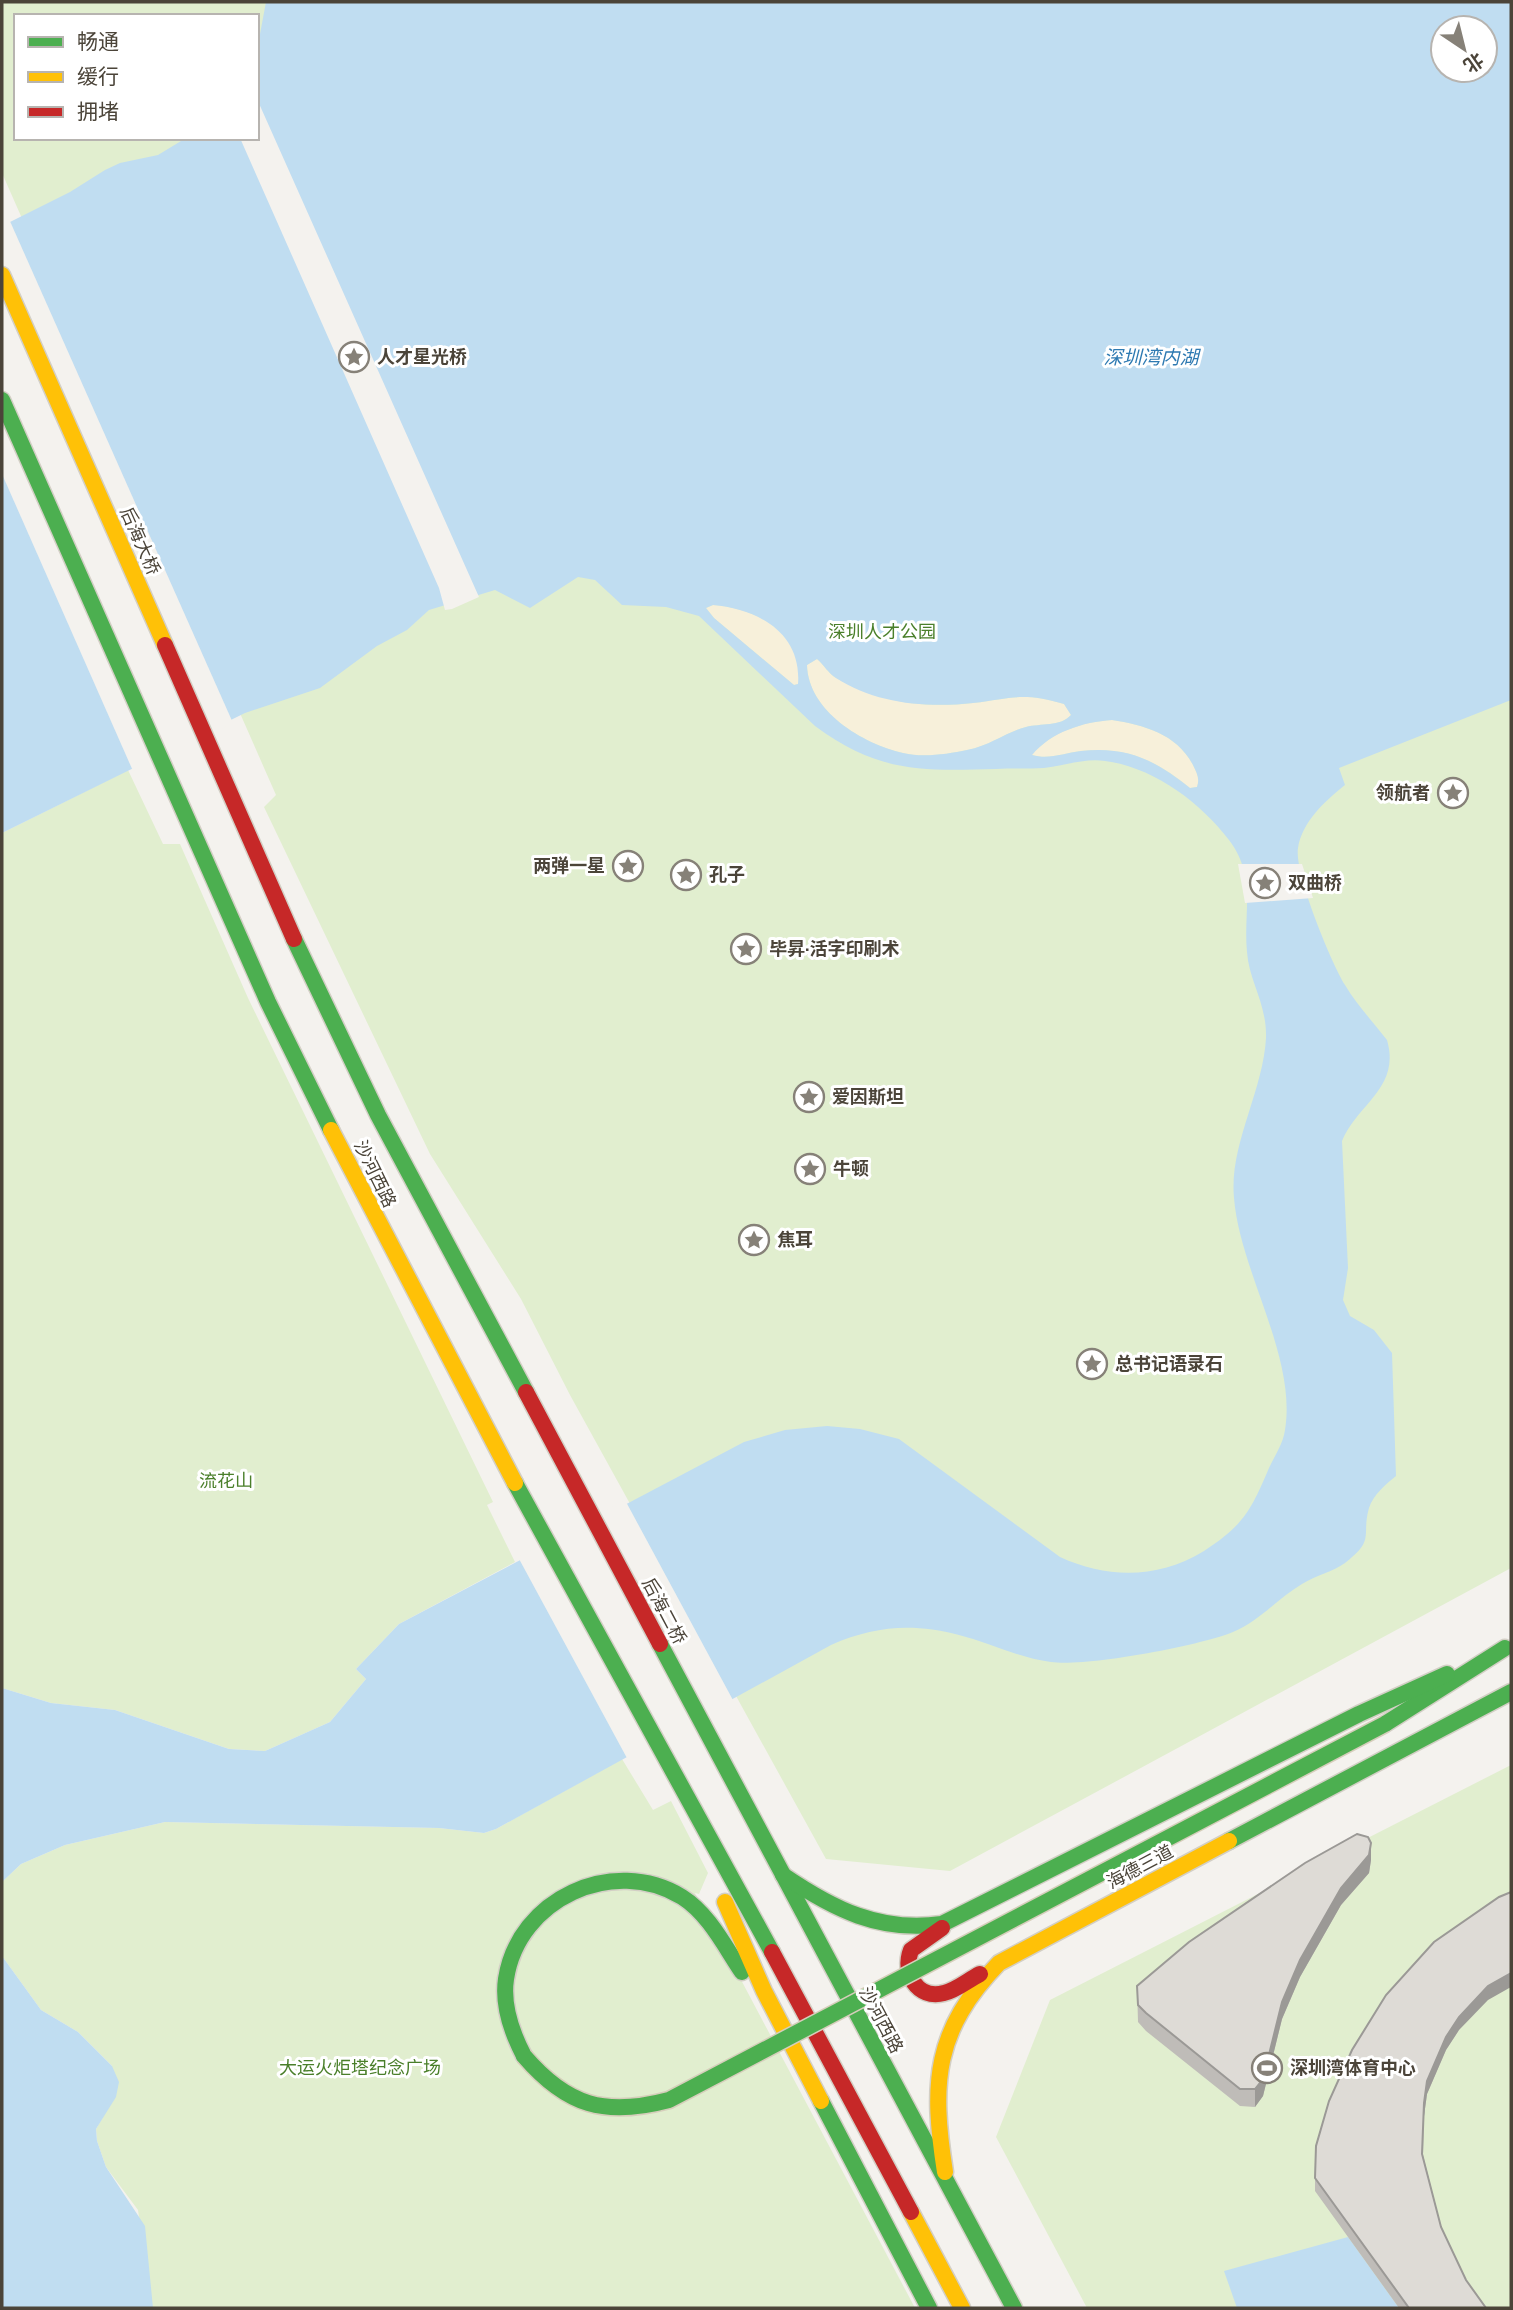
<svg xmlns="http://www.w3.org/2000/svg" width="1513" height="2310" viewBox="0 0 1513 2310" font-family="'Nunito Sans','Noto Sans SC',sans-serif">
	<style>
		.green { fill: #e1eecf; fill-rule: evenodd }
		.sand { fill: #f7f0da }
		.water { fill: #c0ddf1; fill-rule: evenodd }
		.pier { fill: #f4f2ee }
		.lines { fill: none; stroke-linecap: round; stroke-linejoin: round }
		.fast-casing { stroke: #d3cfc5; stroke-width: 19 }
		.slow-casing { stroke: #d3cfc5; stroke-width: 19 }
		.jam-casing { stroke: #d3cfc5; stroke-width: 19 }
		.fast { stroke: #4caf50; stroke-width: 16 }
		.slow { stroke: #ffc107; stroke-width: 16 }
		.jam { stroke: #c62828; stroke-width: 16 }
		.fast-bridge-casing { stroke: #d6cebb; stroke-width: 19; stroke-linecap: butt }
		.fast-bridge { stroke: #4caf50; stroke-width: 16 }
		.wall { fill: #bfbcb8 }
		.shaded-wall { fill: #9b9996 }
		.building { fill: #dedbd6; stroke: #9b9996; stroke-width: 2 }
		.labels { text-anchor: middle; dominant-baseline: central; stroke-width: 6; stroke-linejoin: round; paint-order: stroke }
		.poi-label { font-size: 18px; font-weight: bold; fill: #4b4439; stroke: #fff; text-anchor: start }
		.street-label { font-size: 18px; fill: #4b4439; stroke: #fff }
		.park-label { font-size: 18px; fill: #4a7f2a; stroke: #fff }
		.water-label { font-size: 19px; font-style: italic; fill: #2e7ab2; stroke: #fff }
	</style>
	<rect width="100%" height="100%" fill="#f4f2ee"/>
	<!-- green -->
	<g class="green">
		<path d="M 2,2 L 1511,2 L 1511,1568 L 950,1871 L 826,1859 L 570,1395 L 521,1299 L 430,1154 L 264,807 L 276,795 L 2,173 ZM 16,16 L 257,16 L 257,138 L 16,138 ZM 1443,28 L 1485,28 L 1485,70 L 1443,70 Z"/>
		<path d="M 128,770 L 163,844 L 180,844 L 248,998 L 493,1502 L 487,1505 L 515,1562 L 399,1624 L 356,1669 L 366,1679 L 330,1722 L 265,1751 L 229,1749 L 115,1710 L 51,1703 L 2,1688 L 2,833 Z"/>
		<path d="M 622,1759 L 653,1810 L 671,1801 L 708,1873 L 699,1894 L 695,1893 L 915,2308 L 152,2308 L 138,2210 L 106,2167 L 97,2141 L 96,2129 L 103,2117 L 112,2066 L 78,2032 L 41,2010 L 2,1956 L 2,1882 L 21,1864 L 65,1845 L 165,1822 L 439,1828 L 484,1833 L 496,1829 Z"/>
		<path d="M 1511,1765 L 1511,2308 L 1087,2308 L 996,2137 L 1050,2000 Z"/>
	</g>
	<!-- sand -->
	<g class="sand">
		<path d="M 713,605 C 756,608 805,633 799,684 L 794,685 L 714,618 L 706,608 Z"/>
		<path d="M 817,659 C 824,665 828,673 836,678 C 879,702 924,709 973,703 C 1013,698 1023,692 1064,704 L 1071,715 C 1060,727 1041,723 1026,727 C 1006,732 992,745 967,750 C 948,754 923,758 903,753 C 863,744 808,711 807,665 Z"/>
		<path d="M 1112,720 C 1144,725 1177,734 1193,765 C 1197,773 1200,779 1197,787 L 1190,788 C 1156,760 1126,746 1080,751 C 1064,753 1049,760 1032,755 C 1051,732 1082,722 1112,720 Z"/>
	</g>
	<!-- water -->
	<g class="water">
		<path d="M 266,2 L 1511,2 L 1511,700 L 1339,768 L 1345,785 C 1325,801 1302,822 1298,848 C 1294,873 1331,962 1345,985 C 1357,1005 1373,1022 1387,1040 C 1401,1088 1357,1104 1342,1141 L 1348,1268 L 1343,1300 L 1350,1316 L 1374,1330 L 1392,1353 L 1396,1476 C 1386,1484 1373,1495 1369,1508 C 1361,1536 1376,1539 1345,1563 C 1333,1572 1316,1575 1302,1584 C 1278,1598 1260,1621 1233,1632 C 1199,1646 1086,1667 1051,1662 C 1019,1658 990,1643 959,1635 C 912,1623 875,1626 831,1645 L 496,1829 L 484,1833 L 439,1828 L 165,1822 L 65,1845 L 21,1864 L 2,1882 L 2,1688 L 51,1703 L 115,1710 L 229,1749 L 265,1751 L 330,1722 L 366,1679 L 356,1669 L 399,1624 L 744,1442 L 785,1430 L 827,1426 L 860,1429 L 899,1439 L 1060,1557 C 1108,1579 1158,1579 1204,1551 C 1244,1525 1251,1510 1269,1468 C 1275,1455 1283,1444 1285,1430 C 1297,1357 1240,1272 1234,1198 C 1229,1145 1263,1092 1266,1038 C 1267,1004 1249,981 1247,952 C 1243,911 1257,877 1229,840 C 1200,802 1153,767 1105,761 C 1084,758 1064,766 1044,768 C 1028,769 1012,768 996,769 C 921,771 879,773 815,726 L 699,616 L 666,607 L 622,605 L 595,580 L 578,577 L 530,608 L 495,590 L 429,610 L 407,630 L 377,646 L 320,688 L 245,713 L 2,833 L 2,226 L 70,192 L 105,170 L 120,163 L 158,155 L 186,138 L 257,138 L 257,50 ZM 1443,28 L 1485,28 L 1485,70 L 1443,70 ZM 713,605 C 758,609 802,633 798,684 L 794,685 L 714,618 L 706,608 ZM 817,659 C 824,665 828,673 836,678 C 876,704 927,708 973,703 C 1013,698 1023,692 1064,704 L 1071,715 C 1060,727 1041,723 1026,727 C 1006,732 992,745 967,750 C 948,754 923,758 903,753 C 863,744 808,711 807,665 ZM 1112,720 C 1144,725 1177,734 1193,765 C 1197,773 1200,779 1197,787 L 1190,788 C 1155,760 1127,746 1081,751 C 1064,753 1049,760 1032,755 C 1051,732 1083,722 1112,720 Z"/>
		<path d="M 2,1956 L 41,2010 L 78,2032 L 112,2066 L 119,2082 L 116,2097 L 96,2129 L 97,2141 L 106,2167 L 145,2226 L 153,2308 L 2,2308 Z"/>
		<path d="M 1348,2237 L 1399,2308 L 1237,2308 L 1224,2271 Z"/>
	</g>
	<!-- pier -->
	<g class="pier">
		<path d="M 257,99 L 479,597 L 452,609 L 445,610 L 439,588 L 240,138 L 257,138 Z"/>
		<path d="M 9,219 L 233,723 L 133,771 L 2,474 L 2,222 Z"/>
		<path d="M 1238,864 L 1302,864 L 1313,898 L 1245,903 Z"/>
		<path d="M 625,1500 L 734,1702 L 628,1760 L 518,1557 Z"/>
	</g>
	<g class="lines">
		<!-- fast casing -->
		<g class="fast-casing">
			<g id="fast">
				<path d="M 2,400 L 268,1002 L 331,1130"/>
				<path d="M 294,939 L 378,1115 L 526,1392"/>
				<path d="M 515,1483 L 772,1952"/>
				<path d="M 660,1644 L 1014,2308"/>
				<path d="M 1385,1724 L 1505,1648"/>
				<path d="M 1229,1841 L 1511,1692"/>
				<path d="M 783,1875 C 833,1909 880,1933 942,1924 L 1359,1714 L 1447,1674"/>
				<path d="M 524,2056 C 512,2033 502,2006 506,1979 C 518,1899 613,1855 682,1897 C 709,1914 725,1947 742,1972"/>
				<path d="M 821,2101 L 929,2308"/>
			</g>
		</g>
		<!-- slow casing -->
		<g class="slow-casing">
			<g id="slow">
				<path d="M 2,275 L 165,645"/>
				<path d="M 331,1130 L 515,1483"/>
				<path d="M 725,1902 L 764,1991 L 821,2101"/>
				<path d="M 945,2172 C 931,2083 934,2030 999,1963 L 1229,1841"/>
				<path d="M 911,2212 L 962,2308"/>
			</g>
		</g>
		<!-- jam casing -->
		<g class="jam-casing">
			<g id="jam">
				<path d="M 165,645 L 294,939"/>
				<path d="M 526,1392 L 660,1644"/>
				<path d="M 942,1928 L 911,1950 C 902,1973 917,2000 944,1993 C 957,1990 968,1980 980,1974"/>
				<path d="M 772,1952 L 911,2212"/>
			</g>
		</g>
		<!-- fast -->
		<use href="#fast" class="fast"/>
		<!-- slow -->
		<use href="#slow" class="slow"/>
		<!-- jam -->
		<use href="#jam" class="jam"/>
		<!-- fast-bridge casing -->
		<g class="fast-bridge-casing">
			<path id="fast-bridge" d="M 524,2056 C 567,2106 605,2117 669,2100 L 1385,1724"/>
		</g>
		<!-- fast-bridge -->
		<use href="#fast-bridge" class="fast-bridge"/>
	</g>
	<!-- wall -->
	<g class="wall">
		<path d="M 1371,1860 L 1369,1873 L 1341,1905 L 1300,1977 L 1282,2019 L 1263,2096 L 1255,2107 L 1240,2106 L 1146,2031 L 1138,2022 L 1137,1986 Z"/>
		<path d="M 1488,2000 L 1459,2030 L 1446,2050 L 1427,2094 L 1424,2116 L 1423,2155 L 1441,2227 L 1466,2280 L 1486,2308 L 1399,2308 L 1315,2191 L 1315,2178 Z"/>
	</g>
	<!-- shaded-wall -->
	<g class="shaded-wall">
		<path d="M 1371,1843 L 1371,1860 L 1369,1873 L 1341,1905 L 1300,1977 L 1282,2019 L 1263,2096 L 1255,2107 L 1255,2089 L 1282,2002 L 1300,1960 L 1341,1888 Z"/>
		<path d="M 1511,1973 L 1511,1987 L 1488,2000 L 1459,2030 L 1446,2050 L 1427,2094 L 1424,2116 L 1424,2103 L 1427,2081 L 1446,2037 L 1459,2017 L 1488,1986 Z"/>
	</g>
	<!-- building -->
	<g class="building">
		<path d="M 1357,1834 L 1368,1837 L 1371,1843 L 1369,1855 L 1341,1888 L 1300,1960 L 1282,2002 L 1263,2079 L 1255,2089 L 1240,2089 L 1146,2013 L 1138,2005 L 1137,1986 L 1189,1942 L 1305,1863 Z"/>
		<path d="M 1511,1892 L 1511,1973 L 1488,1986 L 1459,2017 L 1446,2037 L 1427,2081 L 1424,2103 L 1422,2154 L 1441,2227 L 1466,2280 L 1486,2308 L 1409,2308 L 1315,2178 L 1316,2146 L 1329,2101 L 1352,2050 L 1386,1995 L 1434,1942 L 1499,1897 Z"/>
	</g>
	<!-- icons -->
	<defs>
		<g id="sight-ring" transform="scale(1.575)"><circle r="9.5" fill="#fff" stroke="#868178" stroke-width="1.5"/><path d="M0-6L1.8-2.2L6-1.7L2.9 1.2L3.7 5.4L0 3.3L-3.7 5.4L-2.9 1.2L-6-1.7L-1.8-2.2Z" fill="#868178"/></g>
		<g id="stadium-ring" transform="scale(1.575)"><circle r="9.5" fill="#fff" stroke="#868178" stroke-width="1.5"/><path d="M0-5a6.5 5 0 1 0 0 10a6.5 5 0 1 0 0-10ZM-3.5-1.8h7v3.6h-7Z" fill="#868178"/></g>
	</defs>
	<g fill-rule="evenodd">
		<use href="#sight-ring" x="354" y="357"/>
		<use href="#sight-ring" x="1453" y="793"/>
		<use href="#sight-ring" x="628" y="866"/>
		<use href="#sight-ring" x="686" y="875"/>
		<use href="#sight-ring" x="1265" y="883"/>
		<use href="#sight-ring" x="746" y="949"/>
		<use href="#sight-ring" x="809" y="1097"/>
		<use href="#sight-ring" x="810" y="1169"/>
		<use href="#sight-ring" x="754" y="1240"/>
		<use href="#sight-ring" x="1092" y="1364"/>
		<use href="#stadium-ring" x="1267" y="2068"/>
	</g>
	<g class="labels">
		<!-- poi labels -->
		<g class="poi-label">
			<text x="377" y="357">人才星光桥</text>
			<text x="1430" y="793" text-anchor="end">领航者</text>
			<text x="605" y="866" text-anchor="end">两弹一星</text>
			<text x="709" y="875">孔子</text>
			<text x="1288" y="883">双曲桥</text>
			<text x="769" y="949">毕昇·活字印刷术</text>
			<text x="832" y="1097">爱因斯坦</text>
			<text x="833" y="1169">牛顿</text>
			<text x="777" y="1240">焦耳</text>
			<text x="1115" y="1364">总书记语录石</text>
			<text x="1290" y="2068">深圳湾体育中心</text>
		</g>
		<!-- street labels -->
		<g class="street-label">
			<text transform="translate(140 541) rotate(66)">后海大桥</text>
			<text transform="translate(375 1174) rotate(64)">沙河西路</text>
			<text transform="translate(664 1611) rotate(62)">后海二桥</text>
			<text transform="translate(1140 1867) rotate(-28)">海德三道</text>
			<text transform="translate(881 2020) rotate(62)">沙河西路</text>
		</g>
		<!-- park labels -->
		<g class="park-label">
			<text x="882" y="632">深圳人才公园</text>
			<text x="226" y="1481">流花山</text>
			<text x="360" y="2068">大运火炬塔纪念广场</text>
		</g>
		<!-- water labels -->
		<g class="water-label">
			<text x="1151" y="358">深圳湾内湖</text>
		</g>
	</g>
	<!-- border -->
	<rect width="1513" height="2310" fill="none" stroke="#4b4439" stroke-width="7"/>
	<!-- legend -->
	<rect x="14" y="14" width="245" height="126" fill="#ffffff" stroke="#b7b4b0" stroke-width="2"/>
	<rect x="28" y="37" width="35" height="10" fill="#4caf50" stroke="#b7b4b0" stroke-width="2"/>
	<text x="77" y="49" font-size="21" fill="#4b4439">畅通</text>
	<rect x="28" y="72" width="35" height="10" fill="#ffc107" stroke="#b7b4b0" stroke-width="2"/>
	<text x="77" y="84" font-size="21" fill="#4b4439">缓行</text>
	<rect x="28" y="107" width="35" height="10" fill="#c62828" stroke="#b7b4b0" stroke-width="2"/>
	<text x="77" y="119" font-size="21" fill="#4b4439">拥堵</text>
	<!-- north arrow -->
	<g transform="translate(1464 49) rotate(145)"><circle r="33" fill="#ffffff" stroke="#b7b4b0" stroke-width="2"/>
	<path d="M0-5L12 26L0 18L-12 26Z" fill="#868178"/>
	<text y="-10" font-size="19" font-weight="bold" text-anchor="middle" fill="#4b4439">北</text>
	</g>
</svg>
